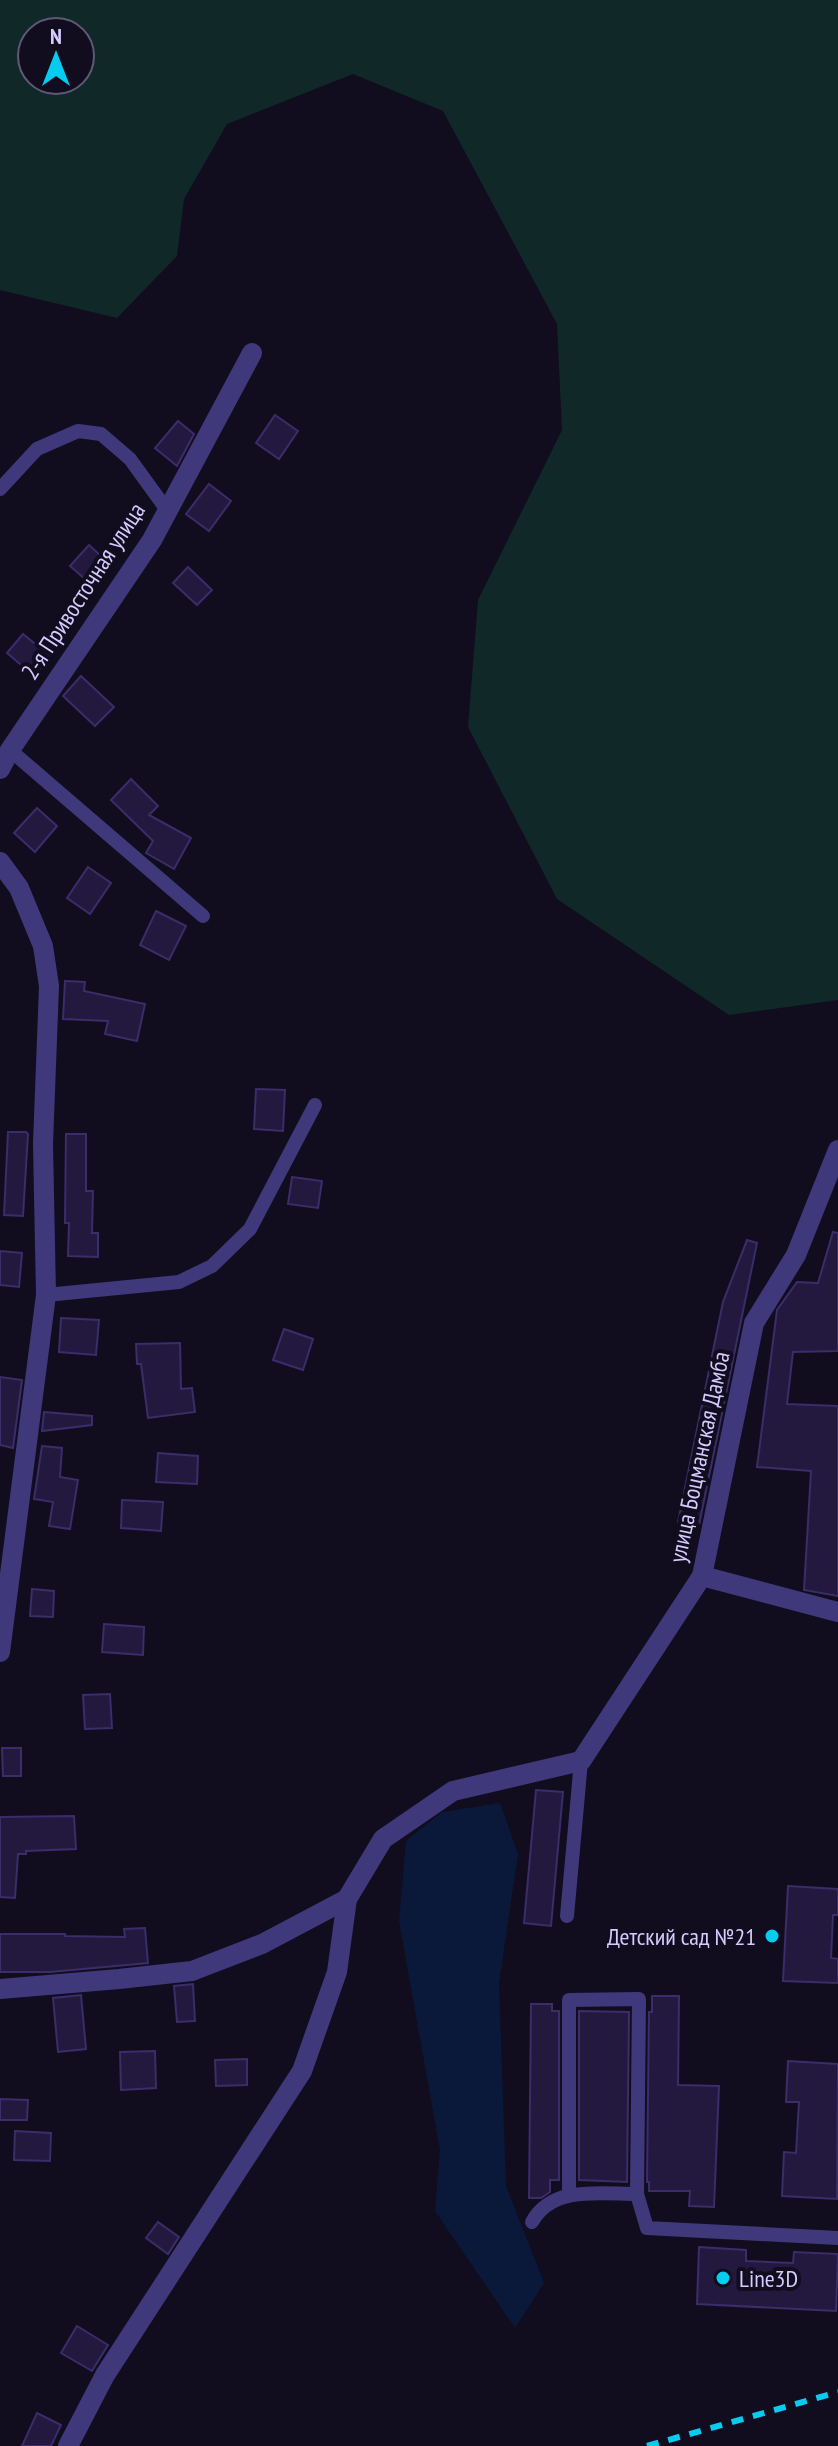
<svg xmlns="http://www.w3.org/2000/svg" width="838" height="2446" viewBox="0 0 838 2446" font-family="'PT Sans Narrow',sans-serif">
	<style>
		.green { fill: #102828; fill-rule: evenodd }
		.water { fill: #0a193a }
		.building { fill: #23193f; stroke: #3b2c6a; stroke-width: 2 }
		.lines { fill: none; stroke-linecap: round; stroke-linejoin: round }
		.lane { stroke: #3f397c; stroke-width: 14 }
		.street { stroke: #3f397c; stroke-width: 20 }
		.rail { stroke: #06ccef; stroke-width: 6; stroke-dasharray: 12 10; stroke-linecap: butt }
		.poi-dot { fill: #06ccef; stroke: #110d1e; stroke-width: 3 }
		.labels { text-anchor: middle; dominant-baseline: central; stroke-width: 8; stroke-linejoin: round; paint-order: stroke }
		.street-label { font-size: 24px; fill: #d4cbfe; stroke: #110d1e }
		.poi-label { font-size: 24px; fill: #d4cbfe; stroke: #110d1e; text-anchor: end }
	</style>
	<rect width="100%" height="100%" fill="#110d1e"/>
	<!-- green -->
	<path class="green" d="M 0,0 L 838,0 L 838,1000 L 729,1015 L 557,899 L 468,727 L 478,600 L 562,430 L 557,324 L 443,111 L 353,74 L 227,124 L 184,199 L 177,256 L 117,318 L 0,290 ZM 80,32 L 80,80 L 32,80 L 32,32 Z"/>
	<!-- water -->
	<path class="water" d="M 500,1803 L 518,1854 L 499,1983 L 506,2186 L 544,2283 L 515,2328 L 435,2211 L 440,2150 L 399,1921 L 406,1841 L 442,1812 Z"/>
	<!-- building -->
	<g class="building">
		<path d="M 275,415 L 298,431 L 279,459 L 256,443 Z"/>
		<path d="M 178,421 L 194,434 L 177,466 L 155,448 Z"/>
		<path d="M 209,484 L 231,501 L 209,531 L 186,514 Z"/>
		<path d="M 89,545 L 112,566 L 93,586 L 70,566 Z"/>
		<path d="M 188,567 L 212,590 L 197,605 L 173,583 Z"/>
		<path d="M 23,634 L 50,656 L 34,676 L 7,653 Z"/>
		<path d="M 81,676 L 114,707 L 95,726 L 63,696 Z"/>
		<path d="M 131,779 L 158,806 L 149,815 L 191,838 L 174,869 L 146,853 L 153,841 L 111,800 Z"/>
		<path d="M 37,808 L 57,826 L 35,852 L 14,833 Z"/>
		<path d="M 88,867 L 111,883 L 90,914 L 67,898 Z"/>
		<path d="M 156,911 L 186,926 L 169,960 L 140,945 Z"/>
		<path d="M 65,981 L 85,982 L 84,991 L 145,1004 L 137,1041 L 105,1034 L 108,1021 L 63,1019 Z"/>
		<path d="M 256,1089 L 285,1090 L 283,1131 L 254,1129 Z"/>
		<path d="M 8,1132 L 26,1132 L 28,1134 L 23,1216 L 4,1215 Z"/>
		<path d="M 66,1134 L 86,1134 L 86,1191 L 93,1191 L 92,1233 L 98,1233 L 98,1257 L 68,1256 L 69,1223 L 65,1223 Z"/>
		<path d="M 292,1177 L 322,1181 L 318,1208 L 288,1204 Z"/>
		<path d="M 833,1232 L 838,1233 L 838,1351 L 793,1352 L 787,1404 L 838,1406 L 838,1596 L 804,1590 L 811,1471 L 757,1467 L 777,1310 L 797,1282 L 818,1283 Z"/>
		<path d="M 747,1240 L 757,1243 L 699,1525 L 678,1522 L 723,1302 Z"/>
		<path d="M 0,1251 L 22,1253 L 19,1287 L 0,1285 Z"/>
		<path d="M 61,1318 L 99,1320 L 96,1355 L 59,1352 Z"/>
		<path d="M 284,1329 L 313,1339 L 303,1370 L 273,1360 Z"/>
		<path d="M 180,1343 L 181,1389 L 192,1388 L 195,1412 L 148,1418 L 141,1364 L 137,1364 L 136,1344 Z"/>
		<path d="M 0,1377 L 22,1380 L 13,1448 L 0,1445 Z"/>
		<path d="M 44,1412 L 92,1416 L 92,1425 L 42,1431 Z"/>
		<path d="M 42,1446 L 62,1448 L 60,1477 L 78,1480 L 70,1529 L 49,1526 L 53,1502 L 34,1499 Z"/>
		<path d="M 158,1453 L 198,1456 L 197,1484 L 156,1482 Z"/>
		<path d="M 122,1500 L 163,1502 L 161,1531 L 121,1528 Z"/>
		<path d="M 32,1589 L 54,1591 L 53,1617 L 30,1616 Z"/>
		<path d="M 104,1624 L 144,1627 L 143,1655 L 102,1652 Z"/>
		<path d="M 110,1694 L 112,1728 L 85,1729 L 83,1695 Z"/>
		<path d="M 2,1748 L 21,1748 L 21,1776 L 3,1776 Z"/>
		<path d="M 536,1790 L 563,1792 L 551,1926 L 524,1923 Z"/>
		<path d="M 74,1816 L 76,1849 L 26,1851 L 26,1854 L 18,1854 L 15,1898 L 0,1897 L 0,1817 Z"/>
		<path d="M 788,1886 L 838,1889 L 838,1915 L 833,1915 L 831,1958 L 838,1959 L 838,1983 L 783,1981 Z"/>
		<path d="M 145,1928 L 148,1963 L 50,1972 L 0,1972 L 0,1934 L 65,1934 L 65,1936 L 125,1937 L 124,1929 Z"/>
		<path d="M 193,1984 L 195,2021 L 177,2022 L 174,1986 Z"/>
		<path d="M 81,1995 L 86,2049 L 58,2052 L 53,1998 Z"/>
		<path d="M 652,1996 L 679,1996 L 678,2085 L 719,2086 L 714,2207 L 689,2206 L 690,2191 L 649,2191 L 649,2182 L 647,2182 L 649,2012 L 652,2012 Z"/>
		<path d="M 531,2004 L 552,2004 L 552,2011 L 559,2011 L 559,2180 L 550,2180 L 550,2192 L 541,2198 L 529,2198 Z"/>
		<path d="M 579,2011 L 629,2012 L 627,2182 L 579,2180 Z"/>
		<path d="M 155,2051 L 156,2088 L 121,2090 L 120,2052 Z"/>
		<path d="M 247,2059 L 247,2085 L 216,2086 L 215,2060 Z"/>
		<path d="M 788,2061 L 838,2064 L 837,2199 L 782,2196 L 784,2152 L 796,2153 L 799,2102 L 786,2102 Z"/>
		<path d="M 0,2099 L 28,2100 L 27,2120 L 0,2120 Z"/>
		<path d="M 15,2131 L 51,2133 L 50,2161 L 14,2160 Z"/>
		<path d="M 158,2222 L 179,2237 L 168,2254 L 146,2238 Z"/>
		<path d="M 699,2247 L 746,2250 L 746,2261 L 793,2263 L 794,2252 L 838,2254 L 836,2311 L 697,2304 Z"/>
		<path d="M 77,2326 L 108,2345 L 92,2371 L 61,2353 Z"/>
		<path d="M 37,2413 L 61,2425 L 51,2446 L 22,2446 Z"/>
	</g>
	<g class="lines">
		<!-- lane -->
		<g class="lane">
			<path d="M 0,489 L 37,449 L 78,431 L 101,434 L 130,459 L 167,510"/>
			<path d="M 10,750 L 203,916"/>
			<path d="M 46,1295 L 179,1282 L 212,1266 L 250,1229 L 315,1105"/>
			<path d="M 567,1916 L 581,1761"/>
			<path d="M 569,2194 L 569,2000 L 639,1999 L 637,2194 L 647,2228 L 838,2238"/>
			<path d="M 532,2222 C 552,2185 601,2194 637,2194"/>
		</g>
		<!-- street -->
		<g class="street">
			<path d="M 0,769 L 10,750 L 152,540 L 252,353"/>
			<path d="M 0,862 L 19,888 L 43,946 L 49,986 L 43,1144 L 46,1295 L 0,1652"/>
			<path d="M 702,1576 L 838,1612"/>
			<path d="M 0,1989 L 119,1979 L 192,1971 L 262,1944 L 347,1899"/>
			<path d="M 68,2446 L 105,2375 L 302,2071 L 337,1972 L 347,1899 L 383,1839 L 453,1791 L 581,1761 L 702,1576 L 754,1323 L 796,1255 L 838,1150"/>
		</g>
		<!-- rail -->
		<path class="rail" d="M 647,2446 L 838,2392"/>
	</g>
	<!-- markers -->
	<g class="poi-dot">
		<circle cx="772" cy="1936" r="8"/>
		<circle cx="723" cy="2278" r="8"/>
	</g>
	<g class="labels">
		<!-- street labels -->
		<g class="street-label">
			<text transform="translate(83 591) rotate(-57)">2-я Привосточная улица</text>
			<text transform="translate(699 1457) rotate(-78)">улица Боцманская Дамба</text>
		</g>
		<!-- poi labels -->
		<g class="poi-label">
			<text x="756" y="1936">Детский сад №21</text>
			<text x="739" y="2278" text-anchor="start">Line3D</text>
		</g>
	</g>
	<!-- north arrow -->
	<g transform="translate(56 56)"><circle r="38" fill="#110d1e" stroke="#5f5978" stroke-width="2"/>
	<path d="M0-6L14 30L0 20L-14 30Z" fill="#06ccef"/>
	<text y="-12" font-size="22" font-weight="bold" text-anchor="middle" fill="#d4cbfe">N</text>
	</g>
</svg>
